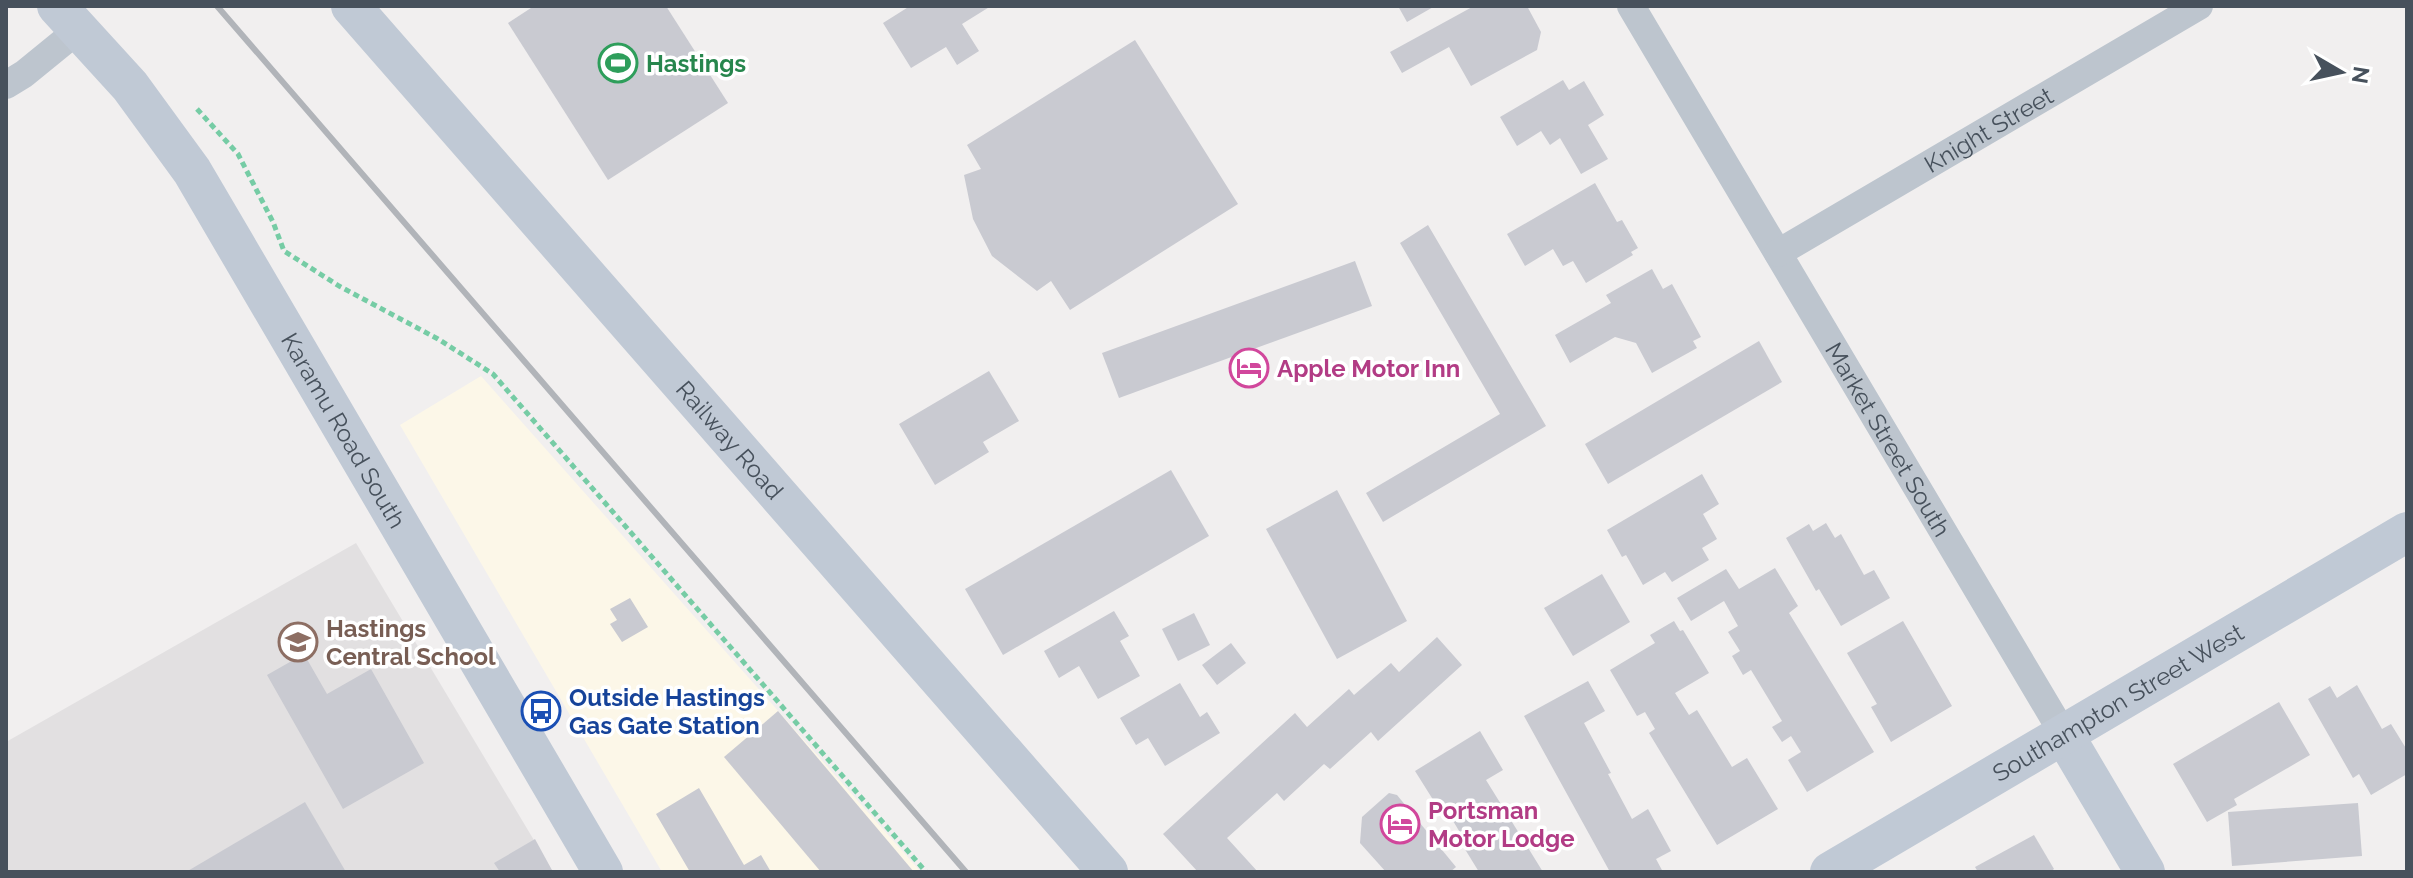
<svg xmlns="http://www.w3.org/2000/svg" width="2413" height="878" viewBox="0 0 2413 878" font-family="Raleway,sans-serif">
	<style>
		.commercial { fill: #fcf7e8 }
		.education { fill: #e2e0e1 }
		.building { fill: #c9cad1 }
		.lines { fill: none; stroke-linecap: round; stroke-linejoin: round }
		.path { stroke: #76cca5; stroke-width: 5; stroke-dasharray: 6 4; stroke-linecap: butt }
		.street { stroke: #bdc5ce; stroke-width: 28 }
		.secondary { stroke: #c0c9d5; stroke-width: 40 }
		.rail { stroke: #b1b4b9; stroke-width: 6 }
		.labels { text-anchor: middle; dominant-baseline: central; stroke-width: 7; stroke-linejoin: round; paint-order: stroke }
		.leisure-label { font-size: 24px; font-weight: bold; fill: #27864d; stroke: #fff; text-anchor: start }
		.street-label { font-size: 24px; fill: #47515c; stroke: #fff }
		.hotel-label { font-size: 24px; font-weight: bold; fill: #b23c85; stroke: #fff; text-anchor: start }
		.education-label { font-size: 24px; font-weight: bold; fill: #785e54; stroke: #fff; text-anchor: start }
		.transit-label { font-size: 24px; font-weight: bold; fill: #164399; stroke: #fff; text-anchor: start }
	</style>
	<rect width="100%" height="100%" fill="#f1efef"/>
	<!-- commercial -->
	<path class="commercial" d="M 481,376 L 921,872 L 662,872 L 400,425 Z"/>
	<!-- education -->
	<path class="education" d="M 356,543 L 553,872 L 6,872 L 6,742 Z"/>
	<!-- building -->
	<g class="building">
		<path d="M 534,6 L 666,6 L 728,103 L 608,180 L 508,23 Z"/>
		<path d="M 910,6 L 991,6 L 962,24 L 979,51 L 957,65 L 946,47 L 911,68 L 883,23 Z"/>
		<path d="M 1398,6 L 1435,6 L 1407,22 Z"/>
		<path d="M 1474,6 L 1527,6 L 1541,32 L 1537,50 L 1471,86 L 1449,47 L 1402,73 L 1390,52 Z"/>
		<path d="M 1135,40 L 1238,204 L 1070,310 L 1051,281 L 1037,291 L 992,256 L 973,219 L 964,175 L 981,169 L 967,145 Z"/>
		<path d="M 1563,80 L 1569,90 L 1584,81 L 1604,115 L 1588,125 L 1608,159 L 1581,174 L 1560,138 L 1550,145 L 1541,131 L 1517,146 L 1500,117 Z"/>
		<path d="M 1595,183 L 1617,222 L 1622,220 L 1638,248 L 1631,252 L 1633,255 L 1586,283 L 1573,261 L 1563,266 L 1553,249 L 1525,266 L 1507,234 Z"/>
		<path d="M 1428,225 L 1546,426 L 1383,522 L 1366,493 L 1500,414 L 1400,243 Z"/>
		<path d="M 1355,261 L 1372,306 L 1119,398 L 1102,353 Z"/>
		<path d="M 1652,269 L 1663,289 L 1672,284 L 1701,337 L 1693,341 L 1697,348 L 1652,373 L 1636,343 L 1615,337 L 1570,363 L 1555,335 L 1611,303 L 1606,295 Z"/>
		<path d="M 1759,341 L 1782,382 L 1608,484 L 1585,444 Z"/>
		<path d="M 989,371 L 1019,421 L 983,442 L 989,452 L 935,485 L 899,424 Z"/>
		<path d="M 1171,470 L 1209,536 L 1003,655 L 965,589 Z"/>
		<path d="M 1702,474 L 1719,504 L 1703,514 L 1717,539 L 1702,548 L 1709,560 L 1672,582 L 1665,572 L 1643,585 L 1626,555 L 1622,557 L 1607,530 Z"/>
		<path d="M 1337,490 L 1407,621 L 1337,659 L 1266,529 Z"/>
		<path d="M 1826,523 L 1835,538 L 1841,534 L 1864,575 L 1874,570 L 1890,598 L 1841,626 L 1819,589 L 1816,591 L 1786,538 L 1809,524 L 1813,531 Z"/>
		<path d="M 1775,568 L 1798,606 L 1789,613 L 1874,752 L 1807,792 L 1788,760 L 1801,752 L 1791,736 L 1782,742 L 1772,727 L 1782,721 L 1751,670 L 1743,675 L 1732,656 L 1740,651 L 1728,632 L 1738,626 L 1724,601 L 1691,621 L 1677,598 L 1726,569 L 1739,589 Z"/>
		<path d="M 1602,574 L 1630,622 L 1573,656 L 1544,608 Z"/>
		<path d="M 630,598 L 648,627 L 622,642 L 610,624 L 617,620 L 610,609 Z"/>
		<path d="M 1114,611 L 1129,636 L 1120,641 L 1140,676 L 1098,699 L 1079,666 L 1059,678 L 1044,651 Z"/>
		<path d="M 1194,613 L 1210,645 L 1178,661 L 1162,629 Z"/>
		<path d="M 1674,621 L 1680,631 L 1683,630 L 1709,673 L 1675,693 L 1689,715 L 1697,710 L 1732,767 L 1747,758 L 1778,809 L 1717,845 L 1649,733 L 1655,729 L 1645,712 L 1637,716 L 1610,670 L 1655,643 L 1650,635 Z"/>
		<path d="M 1903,621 L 1952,706 L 1891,742 L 1871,707 L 1877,704 L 1847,653 Z"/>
		<path d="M 1437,637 L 1462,665 L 1378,741 L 1371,732 L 1330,769 L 1324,764 L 1284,801 L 1277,793 L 1227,838 L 1258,872 L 1198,872 L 1163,834 L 1295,713 L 1307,727 L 1349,689 L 1354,695 L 1391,663 L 1399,672 Z"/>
		<path d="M 1231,643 L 1246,663 L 1217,685 L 1202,665 Z"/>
		<path d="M 304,654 L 327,694 L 371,669 L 424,763 L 343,809 L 267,675 Z"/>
		<path d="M 1588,681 L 1605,711 L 1584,723 L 1611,773 L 1608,774 L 1632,819 L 1648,809 L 1671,851 L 1656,859 L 1663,872 L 1610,872 L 1524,716 Z"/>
		<path d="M 1180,683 L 1200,717 L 1207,712 L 1220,733 L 1165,766 L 1148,738 L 1136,745 L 1120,718 Z"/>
		<path d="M 2357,685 L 2382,729 L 2391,724 L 2407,750 L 2407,774 L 2371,795 L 2359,774 L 2353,778 L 2308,699 L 2330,686 L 2337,698 Z"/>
		<path d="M 2279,702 L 2310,755 L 2234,799 L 2237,805 L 2207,822 L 2173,764 Z"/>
		<path d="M 778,711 L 914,872 L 821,872 L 724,757 Z"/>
		<path d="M 1480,731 L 1503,770 L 1486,780 L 1543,872 L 1479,872 L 1463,846 L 1467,844 L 1447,811 L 1442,814 L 1415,771 Z"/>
		<path d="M 699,788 L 744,865 L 761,855 L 771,872 L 690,872 L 656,814 Z"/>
		<path d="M 1389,793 L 1397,795 L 1456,867 L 1450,872 L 1386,872 L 1360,843 L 1362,817 Z"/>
		<path d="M 305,802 L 346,872 L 186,872 Z"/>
		<path d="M 2358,803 L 2362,856 L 2232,866 L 2228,812 Z"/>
		<path d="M 2034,835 L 2054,869 L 2050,872 L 1978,872 L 1975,867 Z"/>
		<path d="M 535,839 L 553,872 L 500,872 L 494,863 Z"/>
	</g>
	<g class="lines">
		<!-- path -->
		<path class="path" d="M 197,109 L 238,154 L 273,222 L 284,251 L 339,286 L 438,339 L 493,374 L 926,872"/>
		<!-- street -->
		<g class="street">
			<path id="s1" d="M 1631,6 L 2064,735"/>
			<path d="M 6,85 L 24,74 L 78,30"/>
			<path id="s2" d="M 1778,253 L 2199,6"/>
		</g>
		<!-- secondary -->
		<g class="secondary">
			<path id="s3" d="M 57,6 L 130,86 L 192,171 L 603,872"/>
			<path id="s4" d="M 351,6 L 1108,872"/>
			<path d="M 2064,735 L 2145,872"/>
			<path id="s5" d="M 1830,872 L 2407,532"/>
		</g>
		<!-- rail -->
		<path class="rail" d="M 217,6 L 966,872"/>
	</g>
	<!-- icons -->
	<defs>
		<g id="stadium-ring" transform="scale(2)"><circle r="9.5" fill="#fff" stroke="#2e9e5b" stroke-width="1.5"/><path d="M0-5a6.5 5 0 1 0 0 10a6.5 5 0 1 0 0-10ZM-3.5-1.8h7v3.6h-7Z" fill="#2e9e5b"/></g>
		<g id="hotel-ring" transform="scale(2)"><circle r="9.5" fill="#fff" stroke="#d1479c" stroke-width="1.5"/><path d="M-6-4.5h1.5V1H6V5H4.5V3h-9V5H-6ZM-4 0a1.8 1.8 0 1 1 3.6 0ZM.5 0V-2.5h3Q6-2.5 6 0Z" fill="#d1479c"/></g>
		<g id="school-ring" transform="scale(2)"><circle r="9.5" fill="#fff" stroke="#8d6e63" stroke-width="1.5"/><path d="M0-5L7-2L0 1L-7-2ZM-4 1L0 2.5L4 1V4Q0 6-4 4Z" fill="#8d6e63"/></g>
		<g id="bus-ring" transform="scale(2)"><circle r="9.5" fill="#fff" stroke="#1a4fb4" stroke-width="1.5"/><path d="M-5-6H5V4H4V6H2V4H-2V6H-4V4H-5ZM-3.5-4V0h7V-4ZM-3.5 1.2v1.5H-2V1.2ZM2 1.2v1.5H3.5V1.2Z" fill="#1a4fb4"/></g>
	</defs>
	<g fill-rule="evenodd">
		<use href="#stadium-ring" x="618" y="63"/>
		<use href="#hotel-ring" x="1249" y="368"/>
		<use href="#school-ring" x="298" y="642"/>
		<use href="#bus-ring" x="541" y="711"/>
		<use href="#hotel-ring" x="1400" y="824"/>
	</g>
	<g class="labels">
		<!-- leisure labels -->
		<g class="leisure-label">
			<text x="646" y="63">Hastings</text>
		</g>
		<!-- street labels -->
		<g class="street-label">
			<text stroke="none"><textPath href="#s2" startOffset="244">Knight Street</textPath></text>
			<text stroke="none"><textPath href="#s3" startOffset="514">Karamu Road South</textPath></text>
			<text stroke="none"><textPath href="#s4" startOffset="576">Railway Road</textPath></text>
			<text stroke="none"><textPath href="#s1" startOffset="504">Market Street South</textPath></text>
			<text stroke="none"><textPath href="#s5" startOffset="334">Southampton Street West</textPath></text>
		</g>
		<!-- hotel labels -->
		<g class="hotel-label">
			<text x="1277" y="368">Apple Motor Inn</text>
			<text x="1428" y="810">Portsman<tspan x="1428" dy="28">Motor Lodge</tspan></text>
		</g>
		<!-- education labels -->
		<g class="education-label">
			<text x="326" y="628">Hastings<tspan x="326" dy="28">Central School</tspan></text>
		</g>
		<!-- transit labels -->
		<g class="transit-label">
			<text x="569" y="697">Outside Hastings<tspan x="569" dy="28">Gas Gate Station</tspan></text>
		</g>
	</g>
	<!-- border -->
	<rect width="2413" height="878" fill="none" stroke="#47515c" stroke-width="16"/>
	<!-- north arrow -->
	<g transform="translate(2341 72) rotate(99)" stroke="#ffffff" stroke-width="6" paint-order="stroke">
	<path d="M0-6L14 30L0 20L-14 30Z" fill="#47515c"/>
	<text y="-12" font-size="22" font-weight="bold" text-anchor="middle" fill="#47515c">N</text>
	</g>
</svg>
